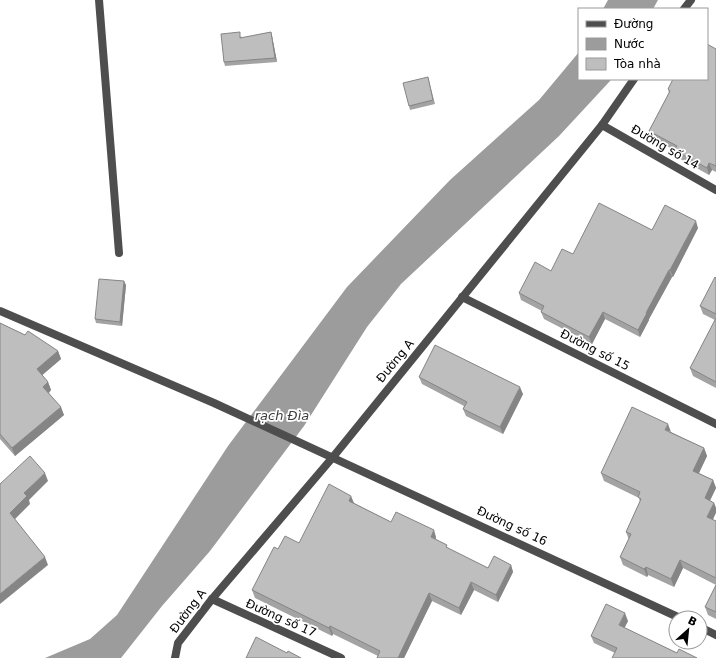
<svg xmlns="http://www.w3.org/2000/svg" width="716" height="658" viewBox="0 0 716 658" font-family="'DejaVu Sans',sans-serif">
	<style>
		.water { fill: #9c9c9c }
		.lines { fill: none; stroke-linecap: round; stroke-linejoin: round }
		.street { stroke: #4e4e4e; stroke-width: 8 }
		.wall { fill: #a3a3a3 }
		.shaded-wall { fill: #858585 }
		.building { fill: #bebebe; stroke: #858585 }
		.labels { text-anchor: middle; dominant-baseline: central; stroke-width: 3.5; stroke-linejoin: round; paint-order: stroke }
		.street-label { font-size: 12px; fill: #000; stroke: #fff }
		.water-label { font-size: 13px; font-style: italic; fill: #3d3d3d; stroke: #fff }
	</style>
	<rect width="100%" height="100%" fill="#fff"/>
	<!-- water -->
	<g class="water">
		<path d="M 608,0 L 658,0 L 653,9 L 603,9 Z"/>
		<path d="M 579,52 L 579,79 L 611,79 L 610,81 L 559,136 L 401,284 L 367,327 L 304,426 L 210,551 L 162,606 L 121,658 L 45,658 L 90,639 L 117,615 L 228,446 L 347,287 L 450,180 L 539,100 Z"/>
	</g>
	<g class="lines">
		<!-- street -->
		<g class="street">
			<path d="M 99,0 L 119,253"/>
			<path d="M 684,9 L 691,0"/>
			<path d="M 602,125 L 716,190"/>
			<path d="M 462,297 L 716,424"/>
			<path d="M 0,311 L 214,403 L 680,618"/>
			<path d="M 212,599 L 341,658"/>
			<path d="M 700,627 L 716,635"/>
			<path d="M 175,658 L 178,643 L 212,599 L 333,457 L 602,125 L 634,79"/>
		</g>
	</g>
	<!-- wall -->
	<g class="wall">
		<path d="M 271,32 L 272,36 L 277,62 L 225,66 L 224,62 L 241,36 L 242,38 Z"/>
		<path d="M 716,49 L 716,172 L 712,170 L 709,175 L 677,157 L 674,150 L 652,138 L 649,131 L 669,93 L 668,89 Z"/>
		<path d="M 428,77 L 435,104 L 410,110 L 409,106 Z"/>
		<path d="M 698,228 L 673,277 L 672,277 L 649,319 L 649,320 L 640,337 L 605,319 L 592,344 L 544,319 L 541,312 L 542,311 L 521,300 L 519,293 L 551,271 L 573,254 L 652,230 Z"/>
		<path d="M 716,278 L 716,388 L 693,376 L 690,368 L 715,320 L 703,314 L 700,306 Z"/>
		<path d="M 126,285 L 122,326 L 96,323 L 95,319 Z"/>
		<path d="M 0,323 L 58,351 L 61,359 L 42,375 L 48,382 L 51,390 L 49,393 L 64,415 L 15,456 L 0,439 Z"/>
		<path d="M 419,377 L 523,394 L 503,434 L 466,416 L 463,409 L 464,406 L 422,384 Z"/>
		<path d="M 671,432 L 704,448 L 707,456 L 699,473 L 713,480 L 716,488 L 710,501 L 714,503 L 716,508 L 713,520 L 716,521 L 716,619 L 708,615 L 705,607 L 716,585 L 683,568 L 674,587 L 648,575 L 647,577 L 623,565 L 620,557 L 629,540 L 626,532 L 640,502 L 639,498 L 604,481 L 601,473 Z"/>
		<path d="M 354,503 L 391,522 L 436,537 L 436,539 L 448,549 L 488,568 L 511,565 L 513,572 L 498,602 L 474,590 L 461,615 L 432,601 L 404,658 L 377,658 L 378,656 L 333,634 L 332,636 L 255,598 L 252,590 L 278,549 L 299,543 Z"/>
		<path d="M 628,621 L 624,628 L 677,653 L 697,658 L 615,653 L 594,643 L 591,636 Z"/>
	</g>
	<!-- shaded-wall -->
	<g class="shaded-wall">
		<path d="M 271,32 L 272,36 L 277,62 L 275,58 Z"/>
		<path d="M 709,163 L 712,170 L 709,175 L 707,168 Z"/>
		<path d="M 696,221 L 698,228 L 673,277 L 670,270 Z"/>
		<path d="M 669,270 L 672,277 L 649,319 L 649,320 L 640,337 L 638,330 L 646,313 Z"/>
		<path d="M 124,281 L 126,285 L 122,326 L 120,322 Z"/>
		<path d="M 603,312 L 605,319 L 592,344 L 589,337 Z"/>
		<path d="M 58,351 L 61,359 L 40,377 L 37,369 Z"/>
		<path d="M 48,382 L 51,390 L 46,395 L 43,387 Z"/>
		<path d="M 520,387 L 523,394 L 503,434 L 500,427 Z"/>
		<path d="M 61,407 L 64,415 L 15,456 L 12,448 Z"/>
		<path d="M 668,424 L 671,432 L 665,430 Z"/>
		<path d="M 704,448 L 707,456 L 696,479 L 693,471 Z"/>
		<path d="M 45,473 L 48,481 L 29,500 L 30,504 L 13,521 L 10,513 L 24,493 Z"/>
		<path d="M 713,480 L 716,488 L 707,506 L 705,498 Z"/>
		<path d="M 351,496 L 354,503 L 351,508 L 349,501 Z"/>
		<path d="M 714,503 L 716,508 L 716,513 L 710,525 L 707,517 Z"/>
		<path d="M 434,530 L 436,537 L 433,544 L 431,537 Z"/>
		<path d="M 45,557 L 48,565 L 0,604 L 0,594 Z"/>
		<path d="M 680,560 L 683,568 L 674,587 L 671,579 Z"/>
		<path d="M 511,565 L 513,572 L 498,602 L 496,595 Z"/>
		<path d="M 646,567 L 648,575 L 647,577 L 644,569 Z"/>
		<path d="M 471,582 L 474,590 L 461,615 L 459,608 Z"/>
		<path d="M 429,593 L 432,601 L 404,658 L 398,658 Z"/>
		<path d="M 625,613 L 628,621 L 622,633 L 619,625 Z"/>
		<path d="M 330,626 L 333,634 L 332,636 L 329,628 Z"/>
	</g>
	<!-- building -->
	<g class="building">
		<path d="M 240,32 L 240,38 L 271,32 L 275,58 L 224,62 L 221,34 Z"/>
		<path d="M 707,44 L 716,49 L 716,166 L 709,163 L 707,168 L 674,150 L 677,146 L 649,131 L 670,91 L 668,89 L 673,79 L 707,79 Z"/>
		<path d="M 428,77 L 433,100 L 409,106 L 403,83 Z"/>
		<path d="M 599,203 L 652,230 L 665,205 L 696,221 L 670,270 L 669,270 L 646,313 L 647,313 L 638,330 L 603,312 L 589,337 L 541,312 L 544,306 L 519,293 L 535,262 L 551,271 L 562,249 L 573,254 Z"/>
		<path d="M 715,277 L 716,278 L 716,314 L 700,306 Z"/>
		<path d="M 99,279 L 124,281 L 120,322 L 95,319 Z"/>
		<path d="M 716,318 L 716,382 L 690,368 Z"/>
		<path d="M 0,323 L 25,335 L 28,331 L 58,351 L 37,369 L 48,382 L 43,387 L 61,407 L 12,448 L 0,434 Z"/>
		<path d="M 435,345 L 520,387 L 500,427 L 463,409 L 467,402 L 419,377 Z"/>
		<path d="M 632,407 L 668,424 L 665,430 L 704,448 L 693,471 L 713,480 L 705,498 L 714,503 L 707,517 L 716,521 L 716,578 L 680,560 L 671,579 L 646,567 L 644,569 L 620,557 L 631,534 L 626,532 L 641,499 L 638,497 L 640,492 L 601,473 Z"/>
		<path d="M 30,456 L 45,473 L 24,493 L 27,496 L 10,513 L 45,557 L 0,594 L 0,484 Z"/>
		<path d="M 329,484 L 351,496 L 349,501 L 391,522 L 396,512 L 434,530 L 431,537 L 447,545 L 446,547 L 488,568 L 494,556 L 511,565 L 496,595 L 471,582 L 459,608 L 429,593 L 398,658 L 377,658 L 380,651 L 330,626 L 329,628 L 252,590 L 274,547 L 278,549 L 285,536 L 299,543 Z"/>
		<path d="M 716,585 L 716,612 L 705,607 Z"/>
		<path d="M 606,604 L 625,613 L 619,625 L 677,653 L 679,649 L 697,658 L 612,658 L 617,648 L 591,636 Z"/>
		<path d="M 256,637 L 287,653 L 288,651 L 301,658 L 246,658 Z"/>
	</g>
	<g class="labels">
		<!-- street labels -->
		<g class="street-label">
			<text transform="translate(665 147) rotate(30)">Đường số 14</text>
			<text transform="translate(595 350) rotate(27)">Đường số 15</text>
			<text transform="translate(395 361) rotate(-51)">Đường A</text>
			<text transform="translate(512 526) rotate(25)">Đường số 16</text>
			<text transform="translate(188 611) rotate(-53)">Đường A</text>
			<text transform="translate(281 618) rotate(24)">Đường số 17</text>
		</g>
		<!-- water labels -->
		<g class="water-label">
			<text x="282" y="415">rạch Đìa</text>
		</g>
	</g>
	<!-- legend -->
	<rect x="578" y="8" width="130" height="72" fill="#ffffff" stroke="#999999"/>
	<rect x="586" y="21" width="20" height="6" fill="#4e4e4e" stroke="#999999"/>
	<text x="614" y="28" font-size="12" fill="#000000">Đường</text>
	<rect x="586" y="38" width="20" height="12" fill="#9c9c9c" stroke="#999999"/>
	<text x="614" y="48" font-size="12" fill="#000000">Nước</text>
	<rect x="586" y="58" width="20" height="12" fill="#bebebe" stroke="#999999"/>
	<text x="614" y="68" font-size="12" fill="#000000">Tòa nhà</text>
	<!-- north arrow -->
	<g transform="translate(688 630) rotate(27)"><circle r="19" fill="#ffffff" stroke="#999999"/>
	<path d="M0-3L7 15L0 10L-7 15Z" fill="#000000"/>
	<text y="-6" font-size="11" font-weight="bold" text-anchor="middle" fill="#000000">B</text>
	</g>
</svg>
